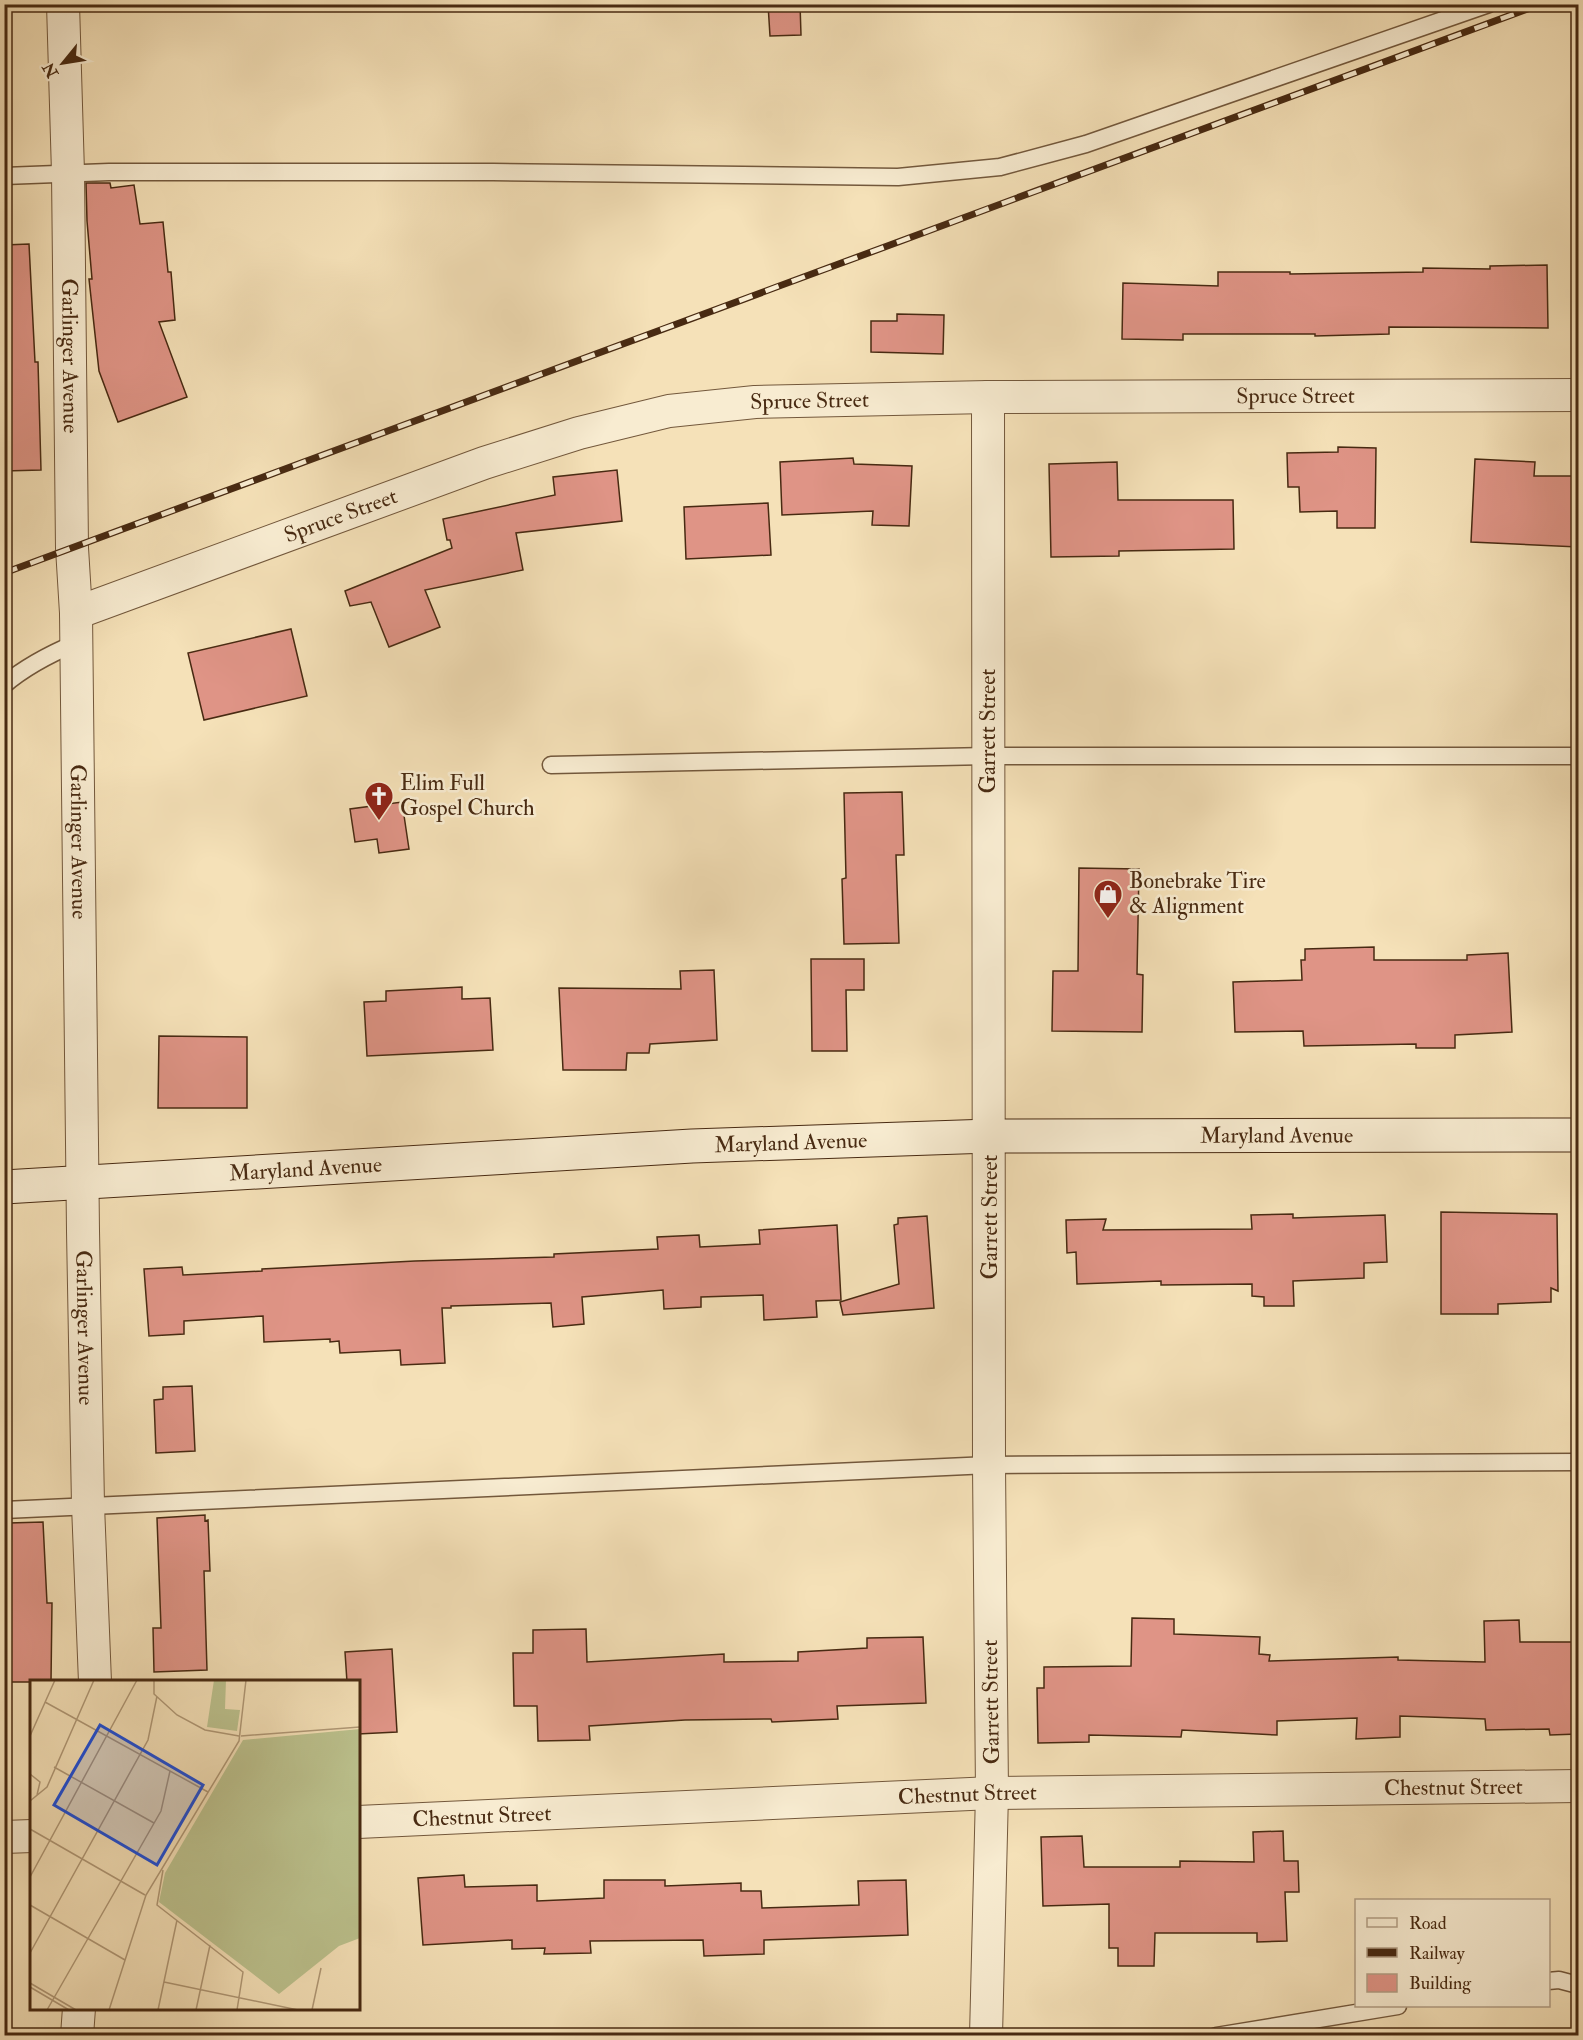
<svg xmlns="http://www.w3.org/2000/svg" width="1583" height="2040" viewBox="0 0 1583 2040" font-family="'IM FELL Double Pica',serif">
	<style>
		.building { fill: #df9486; stroke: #482a12; stroke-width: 1.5 }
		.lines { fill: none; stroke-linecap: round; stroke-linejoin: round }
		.lane-casing { stroke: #73583c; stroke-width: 19 }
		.street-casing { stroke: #73583c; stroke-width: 34 }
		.secondary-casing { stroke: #482a12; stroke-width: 35 }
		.lane { stroke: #f8ecd1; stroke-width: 16 }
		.street { stroke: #f8ecd1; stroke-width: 32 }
		.secondary { stroke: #f8ecd1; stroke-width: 33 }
		.rail-casing { stroke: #482a12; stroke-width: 7 }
		.rail { stroke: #f8ecd1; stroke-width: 4.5; stroke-dasharray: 14; stroke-linecap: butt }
		.labels { text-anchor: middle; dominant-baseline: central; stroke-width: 5; stroke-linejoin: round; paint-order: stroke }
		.street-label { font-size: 22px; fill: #482a12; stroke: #f8ecd1 }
		.poi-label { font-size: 22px; fill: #482a12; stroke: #f8ecd1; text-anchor: start }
		.inset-road { fill: none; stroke: #b09876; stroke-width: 1.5 }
		.view { fill: #1d4ed8; fill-opacity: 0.15; stroke: #1d4ed8; stroke-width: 3 }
		.inset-edge { fill: none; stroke: #482a12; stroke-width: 3 }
	</style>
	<rect width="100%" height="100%" fill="#f5e1b8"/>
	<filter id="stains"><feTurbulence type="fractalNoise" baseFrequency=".00333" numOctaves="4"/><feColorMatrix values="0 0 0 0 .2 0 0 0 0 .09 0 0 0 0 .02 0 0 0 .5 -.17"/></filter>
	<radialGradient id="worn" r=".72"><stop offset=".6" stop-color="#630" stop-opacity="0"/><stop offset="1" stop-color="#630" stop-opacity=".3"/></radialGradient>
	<!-- building -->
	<g class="building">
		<path d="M 768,4 L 800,4 L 801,35 L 770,36 Z"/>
		<path d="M 86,183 L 110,183 L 111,188 L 134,185 L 140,224 L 163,222 L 168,272 L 171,272 L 175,320 L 159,322 L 187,397 L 118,422 L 99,371 L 89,279 L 92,279 L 87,221 Z"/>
		<path d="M 29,244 L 35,362 L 38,362 L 41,470 L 4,471 L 4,245 Z"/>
		<path d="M 1547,265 L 1548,328 L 1389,327 L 1389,334 L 1315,336 L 1315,334 L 1183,334 L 1183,340 L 1122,339 L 1123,283 L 1218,286 L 1218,272 L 1290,272 L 1290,274 L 1423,272 L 1423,268 L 1490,269 L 1490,266 Z"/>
		<path d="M 897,314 L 944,315 L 943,354 L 871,352 L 871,321 L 897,321 Z"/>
		<path d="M 1338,447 L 1376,448 L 1375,528 L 1337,528 L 1337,511 L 1300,512 L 1299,487 L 1288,487 L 1287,453 L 1338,452 Z"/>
		<path d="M 853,458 L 854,464 L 912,466 L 909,526 L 872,525 L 873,511 L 782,515 L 780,462 Z"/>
		<path d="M 1475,459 L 1535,462 L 1534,476 L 1578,476 L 1578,547 L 1471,542 Z"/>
		<path d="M 1117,462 L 1118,500 L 1233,500 L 1234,549 L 1119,551 L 1119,556 L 1051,557 L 1049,464 Z"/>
		<path d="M 617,470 L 622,521 L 516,533 L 523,570 L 425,590 L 440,627 L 389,647 L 371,602 L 350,606 L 345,591 L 452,548 L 450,540 L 447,540 L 443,519 L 555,495 L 553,477 Z"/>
		<path d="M 768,503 L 771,555 L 686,559 L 684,507 Z"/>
		<path d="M 291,629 L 307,696 L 204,720 L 188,653 Z"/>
		<path d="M 902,792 L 904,855 L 896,855 L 899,943 L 844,944 L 842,879 L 846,878 L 844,793 Z"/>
		<path d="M 402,802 L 409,849 L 379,853 L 377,839 L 355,842 L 350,809 Z"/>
		<path d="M 1079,868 L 1139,869 L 1137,974 L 1143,975 L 1142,1032 L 1052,1031 L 1053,971 L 1078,971 Z"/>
		<path d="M 1374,947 L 1374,960 L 1467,960 L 1467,955 L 1508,953 L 1512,1032 L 1455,1035 L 1455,1048 L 1416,1048 L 1416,1044 L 1304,1046 L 1303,1031 L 1235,1032 L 1233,982 L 1302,980 L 1301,960 L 1305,960 L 1305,949 Z"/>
		<path d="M 811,959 L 864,959 L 864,990 L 846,990 L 847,1051 L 812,1051 Z"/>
		<path d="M 714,970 L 717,1040 L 650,1044 L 649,1053 L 627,1053 L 626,1070 L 563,1070 L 559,988 L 681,989 L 680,971 Z"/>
		<path d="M 462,987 L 462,999 L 490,998 L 493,1050 L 367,1056 L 364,1002 L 386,1001 L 386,991 Z"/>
		<path d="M 159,1036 L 247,1037 L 247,1108 L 158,1108 Z"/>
		<path d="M 1441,1212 L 1557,1214 L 1558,1291 L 1551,1288 L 1551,1302 L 1498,1304 L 1498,1314 L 1441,1314 Z"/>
		<path d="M 1293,1214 L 1293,1218 L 1385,1215 L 1387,1262 L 1364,1263 L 1364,1278 L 1293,1281 L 1294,1306 L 1264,1306 L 1264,1297 L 1252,1296 L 1252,1284 L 1161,1285 L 1161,1281 L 1077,1284 L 1076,1252 L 1067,1253 L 1066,1220 L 1106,1219 L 1103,1230 L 1252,1229 L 1251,1215 Z"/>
		<path d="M 927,1216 L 934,1308 L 843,1315 L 840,1302 L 899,1284 L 894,1225 L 898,1224 L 898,1218 Z"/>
		<path d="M 837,1225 L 841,1300 L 816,1301 L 817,1317 L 764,1320 L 763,1295 L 701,1297 L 701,1307 L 664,1309 L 663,1290 L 582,1297 L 584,1324 L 553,1327 L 551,1303 L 451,1306 L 451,1308 L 442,1308 L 445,1363 L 401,1365 L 400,1350 L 340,1353 L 339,1341 L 330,1342 L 330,1339 L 264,1342 L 263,1316 L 184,1321 L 184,1334 L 149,1336 L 144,1269 L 182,1267 L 183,1275 L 262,1271 L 262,1269 L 415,1261 L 554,1257 L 554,1254 L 658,1249 L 657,1237 L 699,1235 L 700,1247 L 760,1244 L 759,1230 Z"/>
		<path d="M 192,1386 L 195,1451 L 156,1453 L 154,1400 L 163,1399 L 163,1387 Z"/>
		<path d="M 205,1515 L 205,1521 L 208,1520 L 210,1571 L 204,1571 L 207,1670 L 154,1672 L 153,1628 L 161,1628 L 157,1518 Z"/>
		<path d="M 43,1522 L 47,1603 L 52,1603 L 51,1682 L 4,1682 L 4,1602 L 11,1602 L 9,1523 Z"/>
		<path d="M 1132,1618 L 1174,1619 L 1174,1634 L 1260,1637 L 1259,1654 L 1270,1655 L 1269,1661 L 1398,1657 L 1398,1660 L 1485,1662 L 1484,1621 L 1519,1620 L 1520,1642 L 1578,1642 L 1578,1734 L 1550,1735 L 1549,1729 L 1486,1730 L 1485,1719 L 1400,1716 L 1400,1737 L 1356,1739 L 1357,1718 L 1277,1721 L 1277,1735 L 1182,1730 L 1181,1737 L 1089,1735 L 1089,1742 L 1038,1743 L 1037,1688 L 1044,1688 L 1044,1667 L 1131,1666 Z"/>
		<path d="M 586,1629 L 587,1662 L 724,1654 L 724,1662 L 798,1661 L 798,1652 L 867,1648 L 867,1638 L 923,1637 L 926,1703 L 837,1706 L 838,1719 L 772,1722 L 771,1719 L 685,1720 L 589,1726 L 590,1740 L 538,1741 L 537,1706 L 514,1706 L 513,1653 L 533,1653 L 533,1630 Z"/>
		<path d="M 392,1649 L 397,1732 L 358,1734 L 358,1682 L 347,1682 L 345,1652 Z"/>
		<path d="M 1283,1831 L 1284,1861 L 1298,1861 L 1299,1892 L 1285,1892 L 1287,1941 L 1257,1942 L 1257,1933 L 1155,1933 L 1154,1966 L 1118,1966 L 1118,1948 L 1109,1948 L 1109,1904 L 1043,1906 L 1041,1837 L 1082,1836 L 1084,1867 L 1180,1867 L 1180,1861 L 1254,1862 L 1253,1832 Z"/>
		<path d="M 464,1875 L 465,1887 L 537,1885 L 537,1901 L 604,1898 L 604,1880 L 665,1880 L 665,1886 L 741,1883 L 741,1891 L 761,1891 L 762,1908 L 859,1905 L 858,1881 L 906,1880 L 908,1935 L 764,1940 L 764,1954 L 704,1956 L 703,1940 L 590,1941 L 591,1953 L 544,1954 L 545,1948 L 512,1949 L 512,1940 L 423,1945 L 418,1878 Z"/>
	</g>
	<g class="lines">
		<!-- lane casing -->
		<g class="lane-casing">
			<g id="lane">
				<path d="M 4,176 L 109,172 L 493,172 L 898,177 L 1000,167 L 1086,144 L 1489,4"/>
				<path d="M 4,685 C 26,666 50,654 76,643"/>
				<path d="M 551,765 L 988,756 L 1578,756"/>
				<path d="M 4,1510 L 989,1465 L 1578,1462"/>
				<path d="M 1548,1981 L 1559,1980 L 1578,1985"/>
				<path d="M 1216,2036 L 1398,2006"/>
			</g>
		</g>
		<!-- street casing -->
		<g class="street-casing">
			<g id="street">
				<path id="s1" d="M 63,4 L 68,173 L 72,548 L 76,613 L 83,1231 L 88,1505 L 95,1682"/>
				<path id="s2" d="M 76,613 L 484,463 L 579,433 L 669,411 L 755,402 L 988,397 L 1578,395"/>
				<path id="s3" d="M 358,1822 L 992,1793 L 1578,1786"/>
				<path d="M 4,1837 L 32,1836"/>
				<path d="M 77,2036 L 79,2008"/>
				<path d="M 986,2036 L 992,1793 L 989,1465 L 988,397"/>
			</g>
		</g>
		<!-- secondary casing -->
		<g class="secondary-casing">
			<g id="secondary">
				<path id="s4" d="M 4,1187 L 692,1146 L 990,1136 L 1578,1135"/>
			</g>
		</g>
		<!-- lane -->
		<use href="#lane" class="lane"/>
		<!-- street -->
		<use href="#street" class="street"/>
		<!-- secondary -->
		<use href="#secondary" class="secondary"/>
		<!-- rail casing -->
		<g class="rail-casing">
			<path id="rail" d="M 4,573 L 1541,4"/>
		</g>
		<!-- rail -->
		<use href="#rail" class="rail"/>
	</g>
	<!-- icons -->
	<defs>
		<g id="church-pin" transform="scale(1.5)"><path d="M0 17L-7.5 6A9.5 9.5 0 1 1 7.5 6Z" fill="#8f2418" stroke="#f8ecd1"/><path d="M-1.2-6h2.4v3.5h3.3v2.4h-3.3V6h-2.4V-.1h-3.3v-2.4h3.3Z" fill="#fff"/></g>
		<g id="shop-pin" transform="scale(1.5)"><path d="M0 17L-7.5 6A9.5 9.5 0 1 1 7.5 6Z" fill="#8f2418" stroke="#f8ecd1"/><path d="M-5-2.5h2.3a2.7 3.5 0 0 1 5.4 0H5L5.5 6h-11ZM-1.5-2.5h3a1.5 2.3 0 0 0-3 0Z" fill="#fff"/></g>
	</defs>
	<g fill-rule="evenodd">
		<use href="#church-pin" x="379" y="796"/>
		<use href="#shop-pin" x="1108" y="894"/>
	</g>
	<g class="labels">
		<!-- street labels -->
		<g class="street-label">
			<text stroke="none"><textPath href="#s1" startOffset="352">Garlinger Avenue</textPath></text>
			<text stroke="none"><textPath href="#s2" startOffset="1254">Spruce Street</textPath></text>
			<text stroke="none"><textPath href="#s2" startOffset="768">Spruce Street</textPath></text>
			<text stroke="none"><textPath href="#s2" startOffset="282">Spruce Street</textPath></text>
			<text transform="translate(988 731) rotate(-90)">Garrett Street</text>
			<text stroke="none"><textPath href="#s1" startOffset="838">Garlinger Avenue</textPath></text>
			<text stroke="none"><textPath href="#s4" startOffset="1274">Maryland Avenue</textPath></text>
			<text stroke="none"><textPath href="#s4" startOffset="788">Maryland Avenue</textPath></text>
			<text stroke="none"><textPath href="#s4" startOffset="302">Maryland Avenue</textPath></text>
			<text transform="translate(990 1217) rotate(-90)">Garrett Street</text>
			<text stroke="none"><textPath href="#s1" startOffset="1324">Garlinger Avenue</textPath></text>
			<text transform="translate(991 1702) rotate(-91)">Garrett Street</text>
			<text stroke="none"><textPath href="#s3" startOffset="1096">Chestnut Street</textPath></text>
			<text stroke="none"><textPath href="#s3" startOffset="610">Chestnut Street</textPath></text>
			<text stroke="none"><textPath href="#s3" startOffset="124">Chestnut Street</textPath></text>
		</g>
		<!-- poi labels -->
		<g class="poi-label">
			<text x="400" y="783">Elim Full<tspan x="400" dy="25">Gospel Church</tspan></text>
			<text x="1129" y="881">Bonebrake Tire<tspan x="1129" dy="25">&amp; Alignment</tspan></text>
		</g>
	</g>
	<!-- overview -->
	<g transform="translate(30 1680)">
		<rect width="330" height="330" fill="#f5e1b8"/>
		<path d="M 184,0 L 196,0 L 195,29 L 210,30 L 207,51 L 177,47 ZM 330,49 L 330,258 L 309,266 L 249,314 L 129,222 L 135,193 L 213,60 Z" fill="#bcc28e"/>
		<path class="inset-road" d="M 124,0 L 124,14 L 147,35 L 175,50 L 209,56M 15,22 L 178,112M 0,56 L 25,0M 211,56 L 330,47M 24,87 L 124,143M 0,94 L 10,102 L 7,115M 0,121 L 17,107 L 64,0M 0,149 L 115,215M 133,190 L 127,225 L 213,292 L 207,330M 0,197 L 107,0M 0,225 L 95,280M 0,273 L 118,60 L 127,16M 134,302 L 268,330M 0,303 L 46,330M 0,307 L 39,330M 17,330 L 131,131 L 140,91M 79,330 L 116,215 L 209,61 L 216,0M 128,330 L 147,240M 166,330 L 180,265M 282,330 L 291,288"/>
		<path class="view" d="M 70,45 L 173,105 L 127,185 L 24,125 Z"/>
		<rect width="330" height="330" class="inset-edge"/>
	</g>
	<!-- margin -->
	<rect width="1583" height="2040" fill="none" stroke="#f5e1b8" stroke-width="24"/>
	<rect x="6" y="6" width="1571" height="2028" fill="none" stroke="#482a12" stroke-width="3"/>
	<rect x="12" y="12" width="1559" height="2016" fill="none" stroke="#482a12" stroke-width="1.5"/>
	<!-- legend -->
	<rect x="1355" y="1899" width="195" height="108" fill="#f8ecd1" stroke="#b29e85" stroke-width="1.5"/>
	<rect x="1367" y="1918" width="30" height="9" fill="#f8ecd1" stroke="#b29e85" stroke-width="1.5"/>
	<text x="1409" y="1929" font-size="18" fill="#482a12">Road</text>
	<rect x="1367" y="1948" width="30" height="9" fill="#482a12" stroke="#b29e85" stroke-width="1.5"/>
	<text x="1409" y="1959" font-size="18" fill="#482a12">Railway</text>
	<rect x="1367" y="1974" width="30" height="18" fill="#df9486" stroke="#b29e85" stroke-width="1.5"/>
	<text x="1409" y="1989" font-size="18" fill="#482a12">Building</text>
	<!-- north arrow -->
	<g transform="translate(63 63) rotate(240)" stroke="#f8ecd1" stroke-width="4.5" paint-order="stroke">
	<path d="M0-4.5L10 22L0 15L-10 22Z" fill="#482a12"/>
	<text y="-9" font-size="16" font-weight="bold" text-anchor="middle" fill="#482a12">N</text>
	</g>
	<rect width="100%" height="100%" filter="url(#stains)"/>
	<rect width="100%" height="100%" fill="url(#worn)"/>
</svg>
